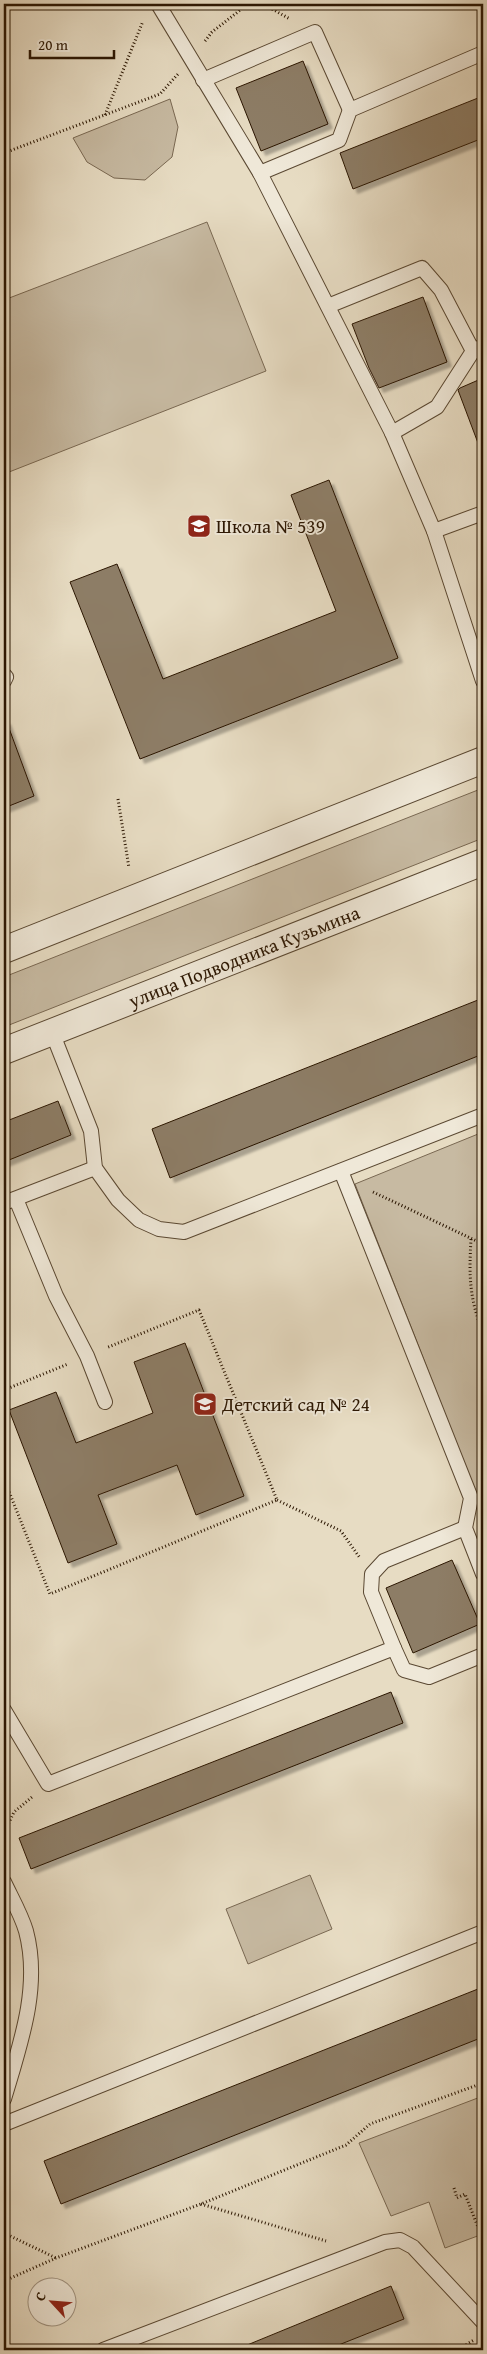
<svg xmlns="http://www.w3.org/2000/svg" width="487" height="2354" viewBox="0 0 487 2354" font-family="'Gentium Book Plus',serif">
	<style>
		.green { fill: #c7baa2; stroke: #796852 }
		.building { fill: #8d7d66; stroke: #2b1602; filter: url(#shadow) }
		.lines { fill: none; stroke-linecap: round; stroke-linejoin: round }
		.service-casing { stroke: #5a4832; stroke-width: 16 }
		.minor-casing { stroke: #5a4832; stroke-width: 28 }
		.path { stroke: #2b1602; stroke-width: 3; stroke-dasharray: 1 2.5; stroke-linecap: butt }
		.service { stroke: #efe8d8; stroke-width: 14 }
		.minor { stroke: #efe8d8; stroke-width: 26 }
		.labels { text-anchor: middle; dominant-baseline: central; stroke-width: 4; stroke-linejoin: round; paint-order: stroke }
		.poi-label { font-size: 19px; fill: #2b1602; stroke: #efe8d8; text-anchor: start }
		.street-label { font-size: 19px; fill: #2b1602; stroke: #efe8d8 }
	</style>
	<defs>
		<filter id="shadow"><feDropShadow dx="4.5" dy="4.5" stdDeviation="1" flood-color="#0004"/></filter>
	</defs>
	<rect width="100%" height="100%" fill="#e7dcc3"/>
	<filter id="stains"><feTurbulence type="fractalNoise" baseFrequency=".004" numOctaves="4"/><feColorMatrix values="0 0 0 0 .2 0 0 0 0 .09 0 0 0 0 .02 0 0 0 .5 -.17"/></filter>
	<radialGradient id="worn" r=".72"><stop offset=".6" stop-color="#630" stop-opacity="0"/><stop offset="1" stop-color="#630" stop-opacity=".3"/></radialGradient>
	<!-- green -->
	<g class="green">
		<path d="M 170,99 L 178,127 L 172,157 L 145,180 L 114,178 L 87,162 L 73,138 Z"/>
		<path d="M 207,222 L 266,371 L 4,474 L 4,300 Z"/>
		<path d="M 483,788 L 483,838 L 4,1027 L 4,977 Z"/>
		<path d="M 483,1132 L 483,1502 L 480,1503 L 355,1184 Z"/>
		<path d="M 310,1875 L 332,1929 L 248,1964 L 226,1909 Z"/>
		<path d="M 483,2096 L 483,2234 L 445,2248 L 429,2202 L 391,2216 L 359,2143 Z"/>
	</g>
	<!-- building -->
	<g class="building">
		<path d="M 303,61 L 328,124 L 261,151 L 236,88 Z"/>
		<path d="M 483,96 L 483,138 L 353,189 L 340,153 Z"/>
		<path d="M 423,297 L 447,362 L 379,388 L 369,368 L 352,324 Z"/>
		<path d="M 483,378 L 483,450 L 481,451 L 458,390 L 460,388 Z"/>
		<path d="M 329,480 L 398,658 L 140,759 L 70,582 L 117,564 L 163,679 L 336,611 L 291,495 Z"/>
		<path d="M 6,720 L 34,796 L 4,808 L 4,721 Z"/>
		<path d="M 483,998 L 483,1054 L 170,1178 L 152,1129 Z"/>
		<path d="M 58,1101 L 71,1135 L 4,1162 L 4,1122 Z"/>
		<path d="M 185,1343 L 244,1496 L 196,1515 L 177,1465 L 98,1495 L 117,1544 L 68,1563 L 9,1410 L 56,1392 L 76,1443 L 153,1413 L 134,1362 Z"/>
		<path d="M 452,1560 L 480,1624 L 413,1653 L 386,1588 Z"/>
		<path d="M 391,1692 L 403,1723 L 31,1869 L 19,1838 Z"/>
		<path d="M 483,1987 L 483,2037 L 61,2204 L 44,2161 Z"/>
		<path d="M 391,2286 L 404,2319 L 326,2350 L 235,2350 Z"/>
	</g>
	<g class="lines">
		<!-- service casing -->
		<g class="service-casing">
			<g id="service">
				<path d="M 158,4 L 260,173 L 392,433 L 434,531 L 483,681"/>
				<path d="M 203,80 L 315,32 L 350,110"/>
				<path d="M 260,173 L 339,140 L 350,110 L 483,53"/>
				<path d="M 328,306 L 422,268 L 441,290 L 473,351"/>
				<path d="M 392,433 L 437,407 L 473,351 L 483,346"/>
				<path d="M 434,531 L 483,513"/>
				<path d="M 4,675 L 6,677 L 4,681"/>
				<path d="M 52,1032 L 91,1131 L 95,1168 L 118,1200 L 139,1220 L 159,1229 L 184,1232 L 483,1115"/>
				<path d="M 341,1171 L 471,1498 L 465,1528 L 483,1574"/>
				<path d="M 16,1199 L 56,1296 L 87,1356 L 105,1402"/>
				<path d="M 4,1203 L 95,1168"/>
				<path d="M 394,1648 L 371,1592 L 372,1574 L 384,1561 L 465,1528"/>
				<path d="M 4,1710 L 48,1784 L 394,1648 L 404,1670 L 429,1677 L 483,1655"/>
				<path d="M 4,1882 C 11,1897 21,1914 26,1931 C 41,1987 20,2045 4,2099"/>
				<path d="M 4,2124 L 483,1932"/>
				<path d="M 103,2350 L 385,2242 L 400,2240 L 413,2247 L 483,2322"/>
			</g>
		</g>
		<!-- minor casing -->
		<g class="minor-casing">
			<g id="minor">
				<path d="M 4,950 L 483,760"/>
				<path id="s1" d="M 4,1051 L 483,862"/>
			</g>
		</g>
		<!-- path -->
		<g class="path">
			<path d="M 263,4 L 290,19"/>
			<path d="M 205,41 L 212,32 L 248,4"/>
			<path d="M 105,115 L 143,21"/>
			<path d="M 4,153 L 160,94 L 178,74"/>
			<path d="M 118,799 L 129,868"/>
			<path d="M 373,1192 L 483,1244"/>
			<path d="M 471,1239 C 469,1276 469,1297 483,1333"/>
			<path d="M 4,1390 L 68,1364"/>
			<path d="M 4,1479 L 50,1594 L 277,1500 L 199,1310 L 106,1348"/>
			<path d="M 277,1500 L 341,1531 L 360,1558"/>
			<path d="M 4,1833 L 14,1812 L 32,1797"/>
			<path d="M 454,2188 L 457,2198 L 465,2194 L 483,2240"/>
			<path d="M 201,2204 L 326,2241"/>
			<path d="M 4,2233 L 56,2258"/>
			<path d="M 4,2281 L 56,2258 L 201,2204 L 346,2145 L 370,2124 L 483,2083"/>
			<path d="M 457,2350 L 474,2340"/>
		</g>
		<!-- service -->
		<use href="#service" class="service"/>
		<!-- minor -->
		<use href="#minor" class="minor"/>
	</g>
	<!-- icons -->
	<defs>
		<g id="school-square" transform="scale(1.25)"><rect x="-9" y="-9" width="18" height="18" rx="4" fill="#8f2418" stroke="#efe8d8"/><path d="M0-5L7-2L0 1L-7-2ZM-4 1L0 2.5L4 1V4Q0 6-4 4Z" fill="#fff"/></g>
	</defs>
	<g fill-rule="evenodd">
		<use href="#school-square" x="199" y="526"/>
		<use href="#school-square" x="205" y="1404"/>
	</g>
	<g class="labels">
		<!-- poi labels -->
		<g class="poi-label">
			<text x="216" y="526">Школа № 539</text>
			<text x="222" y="1404">Детский сад № 24</text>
		</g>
		<!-- street labels -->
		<g class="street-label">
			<text stroke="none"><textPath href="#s1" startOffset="258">улица Подводника Кузьмина</textPath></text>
		</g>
	</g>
	<!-- margin -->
	<rect width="487" height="2354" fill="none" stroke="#e7dcc3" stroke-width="20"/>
	<rect x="5" y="5" width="477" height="2344" fill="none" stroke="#2b1602" stroke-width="2.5"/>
	<rect x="10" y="10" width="467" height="2334" fill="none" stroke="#2b1602"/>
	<!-- north arrow -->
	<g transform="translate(52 2302) rotate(296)"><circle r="24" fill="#efe8d8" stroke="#a19482"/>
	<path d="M0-4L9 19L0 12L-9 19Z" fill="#8f2418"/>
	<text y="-8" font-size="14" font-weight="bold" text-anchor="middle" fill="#2b1602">С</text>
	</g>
	<!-- scale -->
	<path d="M30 50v8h84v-8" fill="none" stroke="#2b1602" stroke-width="2.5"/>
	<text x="38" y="50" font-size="15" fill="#2b1602" stroke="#efe8d8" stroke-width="4" paint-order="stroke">20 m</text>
	<rect width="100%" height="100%" filter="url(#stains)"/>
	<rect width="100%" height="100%" fill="url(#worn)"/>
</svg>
